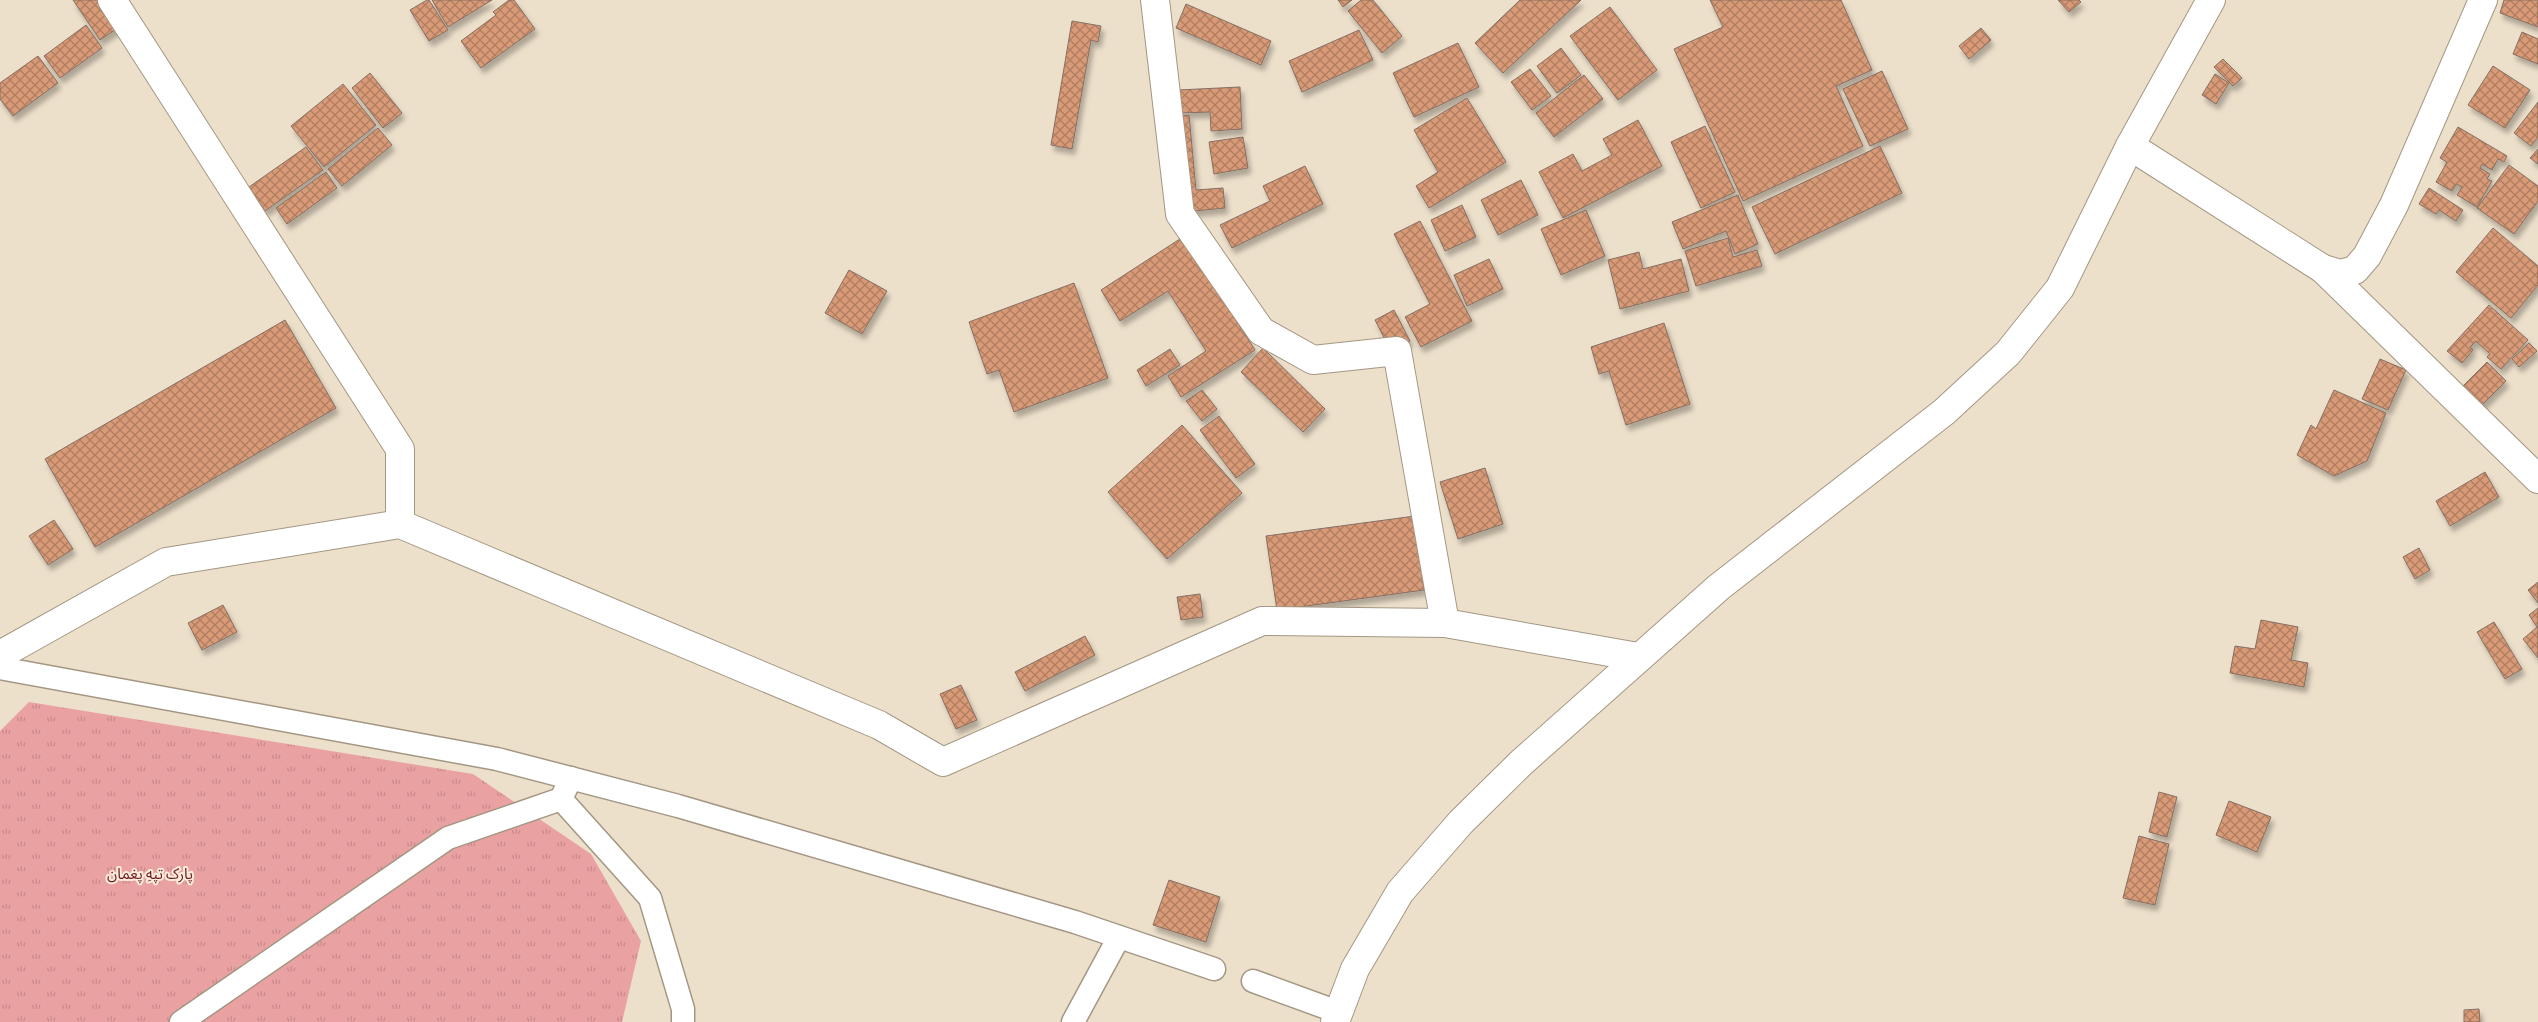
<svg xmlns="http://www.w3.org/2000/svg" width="2538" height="1022" viewBox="0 0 2538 1022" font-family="Barlow,'Noto Sans Arabic',sans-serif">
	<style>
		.park { fill: url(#park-tufts) }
		.building { fill: url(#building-cross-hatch); stroke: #846f63; filter: url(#shadow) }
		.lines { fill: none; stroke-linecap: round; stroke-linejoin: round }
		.service-casing { stroke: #a39783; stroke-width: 25 }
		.minor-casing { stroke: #a39783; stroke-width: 30 }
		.secondary-casing { stroke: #a39783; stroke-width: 30 }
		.service { stroke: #fff; stroke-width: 22 }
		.minor { stroke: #fff; stroke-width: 28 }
		.secondary { stroke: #fff; stroke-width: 28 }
		.labels { text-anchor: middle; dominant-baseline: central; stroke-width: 4; stroke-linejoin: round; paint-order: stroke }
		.park-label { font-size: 15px; fill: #6d1622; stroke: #faedd8 }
	</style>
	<defs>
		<pattern id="park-tufts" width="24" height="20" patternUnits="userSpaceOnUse" patternTransform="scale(1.25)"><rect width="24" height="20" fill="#eaa1a2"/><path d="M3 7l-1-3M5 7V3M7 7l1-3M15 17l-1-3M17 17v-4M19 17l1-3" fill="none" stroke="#c98a8b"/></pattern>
		<pattern id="building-cross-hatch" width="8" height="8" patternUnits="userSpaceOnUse" patternTransform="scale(1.25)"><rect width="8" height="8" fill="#d99a77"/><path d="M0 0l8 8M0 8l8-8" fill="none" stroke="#b07d61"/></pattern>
		<filter id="shadow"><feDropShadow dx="3" dy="5.5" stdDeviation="2.5" flood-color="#0004"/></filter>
	</defs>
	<rect width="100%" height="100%" fill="#ede0cb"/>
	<!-- park -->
	<path class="park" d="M 29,702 L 473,774 L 591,854 L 641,941 L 622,1022 L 0,1022 L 0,731 Z"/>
	<!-- building -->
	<g class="building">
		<path d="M 73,0 L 99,0 L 118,28 L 100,40 Z"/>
		<path d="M 427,0 L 429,0 L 448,30 L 429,41 L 410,10 Z"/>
		<path d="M 432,0 L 492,0 L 448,27 Z"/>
		<path d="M 509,0 L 514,0 L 535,29 L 481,68 L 461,41 L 496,15 L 493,12 Z"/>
		<path d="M 1338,0 L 1352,0 L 1343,7 Z"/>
		<path d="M 1361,0 L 1373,0 L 1402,36 L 1382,53 L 1348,11 Z"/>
		<path d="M 1520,0 L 1581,0 L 1503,73 L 1475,43 Z"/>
		<path d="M 1710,0 L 1841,0 L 1872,70 L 1836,86 L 1863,146 L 1743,201 L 1674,49 L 1723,27 Z"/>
		<path d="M 2058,0 L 2079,0 L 2081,2 L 2069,12 Z"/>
		<path d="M 2504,0 L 2538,0 L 2538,27 L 2500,13 Z"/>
		<path d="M 1186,4 L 1271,41 L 1261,65 L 1176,28 Z"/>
		<path d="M 1610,7 L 1657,70 L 1618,100 L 1570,36 Z"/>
		<path d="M 1072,21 L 1101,26 L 1098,42 L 1091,40 L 1072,149 L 1051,145 Z"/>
		<path d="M 86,25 L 102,48 L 60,78 L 44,56 Z"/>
		<path d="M 1981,28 L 1991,40 L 1969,59 L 1959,46 Z"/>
		<path d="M 1359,30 L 1373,60 L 1302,92 L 1289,61 Z"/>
		<path d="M 2522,32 L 2538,39 L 2538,64 L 2513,54 Z"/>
		<path d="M 1458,43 L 1479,87 L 1414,117 L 1393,73 Z"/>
		<path d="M 1561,48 L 1581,75 L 1557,93 L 1537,66 Z"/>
		<path d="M 38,56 L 58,83 L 13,116 L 0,99 L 0,83 Z"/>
		<path d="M 2223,59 L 2242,78 L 2233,86 L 2214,67 Z"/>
		<path d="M 2493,66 L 2530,90 L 2505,128 L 2468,105 Z"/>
		<path d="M 1530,69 L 1551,96 L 1532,110 L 1511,82 Z"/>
		<path d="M 1882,71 L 1908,129 L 1870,146 L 1843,89 Z"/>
		<path d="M 370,73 L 402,113 L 383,128 L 352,88 Z"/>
		<path d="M 2215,74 L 2229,83 L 2216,104 L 2202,95 Z"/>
		<path d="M 1584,75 L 1603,99 L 1554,137 L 1536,113 Z"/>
		<path d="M 343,84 L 376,125 L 324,167 L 291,126 Z"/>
		<path d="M 1240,87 L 1242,129 L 1211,131 L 1210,112 L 1179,113 L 1178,90 Z"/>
		<path d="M 1467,98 L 1506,162 L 1429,208 L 1416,186 L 1438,172 L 1414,130 Z"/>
		<path d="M 2538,102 L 2538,137 L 2531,146 L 2514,133 Z"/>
		<path d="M 1189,115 L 1196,190 L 1223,188 L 1225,208 L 1184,212 L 1175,117 Z"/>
		<path d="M 1638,120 L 1662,166 L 1563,218 L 1539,172 L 1573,154 L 1582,171 L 1612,155 L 1603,139 Z"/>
		<path d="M 1705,126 L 1735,192 L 1701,208 L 1671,142 Z"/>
		<path d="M 2458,127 L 2507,156 L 2504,162 L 2498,159 L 2492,170 L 2482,164 L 2480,168 L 2490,174 L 2487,179 L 2492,181 L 2477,207 L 2457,195 L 2462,187 L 2456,184 L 2452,191 L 2436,182 L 2447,162 L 2440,158 Z"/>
		<path d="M 378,128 L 392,145 L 342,186 L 328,169 Z"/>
		<path d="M 1243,137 L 1248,168 L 1214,174 L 1209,142 Z"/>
		<path d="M 1880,146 L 1902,193 L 1775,254 L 1752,207 Z"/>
		<path d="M 306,147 L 323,170 L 265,211 L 249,187 Z"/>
		<path d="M 2538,149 L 2538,164 L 2530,158 Z"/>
		<path d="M 2509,165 L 2538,186 L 2538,201 L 2514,234 L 2477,208 Z"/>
		<path d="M 1305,166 L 1323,204 L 1232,248 L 1220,225 L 1270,201 L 1263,186 Z"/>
		<path d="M 326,172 L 337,188 L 287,224 L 276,208 Z"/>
		<path d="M 1521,180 L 1538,215 L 1498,235 L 1481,200 Z"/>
		<path d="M 2429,188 L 2463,210 L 2456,221 L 2439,210 L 2436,214 L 2419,204 Z"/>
		<path d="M 1738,195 L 1758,244 L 1735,254 L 1726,231 L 1683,249 L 1672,222 Z"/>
		<path d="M 1462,205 L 1476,237 L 1445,251 L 1431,220 Z"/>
		<path d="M 1586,210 L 1605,256 L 1561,275 L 1541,229 Z"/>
		<path d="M 1420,221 L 1472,321 L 1421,347 L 1405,317 L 1430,304 L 1394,234 Z"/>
		<path d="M 2493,228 L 2538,266 L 2538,285 L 2511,318 L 2456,272 Z"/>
		<path d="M 1183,237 L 1255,350 L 1181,397 L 1168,376 L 1206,351 L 1168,291 L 1120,321 L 1101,290 Z"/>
		<path d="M 1728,238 L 1733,257 L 1757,250 L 1762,266 L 1696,286 L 1685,251 Z"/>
		<path d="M 1639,252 L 1643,269 L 1681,259 L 1689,291 L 1620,309 L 1608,260 Z"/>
		<path d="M 1489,259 L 1503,289 L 1467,306 L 1454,275 Z"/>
		<path d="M 849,270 L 887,291 L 862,334 L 825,313 Z"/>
		<path d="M 1074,283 L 1108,378 L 1014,412 L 999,370 L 987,374 L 969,322 Z"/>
		<path d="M 2489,305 L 2528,340 L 2501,369 L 2487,357 L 2490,354 L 2476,341 L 2470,347 L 2473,350 L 2462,363 L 2447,351 Z"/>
		<path d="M 1394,310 L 1410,341 L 1391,351 L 1375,320 Z"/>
		<path d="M 285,320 L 336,408 L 95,547 L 45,459 Z"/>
		<path d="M 1664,323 L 1690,404 L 1626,425 L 1609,371 L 1599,374 L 1591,347 Z"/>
		<path d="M 2529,343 L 2537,351 L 2519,367 L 2512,359 Z"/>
		<path d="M 1263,348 L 1325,409 L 1303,432 L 1241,372 Z"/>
		<path d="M 1170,349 L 1180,365 L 1146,386 L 1137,370 Z"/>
		<path d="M 2380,359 L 2406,370 L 2388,410 L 2362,399 Z"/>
		<path d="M 2487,362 L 2506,381 L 2474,413 L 2456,393 Z"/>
		<path d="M 1202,390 L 1217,409 L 1202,421 L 1186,401 Z"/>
		<path d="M 2334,390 L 2386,413 L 2367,461 L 2334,476 L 2297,455 L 2311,425 L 2316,429 Z"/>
		<path d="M 1219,416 L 1255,464 L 1236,478 L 1200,430 Z"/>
		<path d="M 1182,425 L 1242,493 L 1167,559 L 1108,492 Z"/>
		<path d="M 1485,468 L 1503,524 L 1458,539 L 1440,482 Z"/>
		<path d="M 2485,472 L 2499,497 L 2450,526 L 2436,501 Z"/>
		<path d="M 1415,516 L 1424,590 L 1277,610 L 1266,536 Z"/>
		<path d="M 54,520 L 73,549 L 48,565 L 29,536 Z"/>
		<path d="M 2419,548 L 2430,570 L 2415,579 L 2403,557 Z"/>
		<path d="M 2538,582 L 2538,603 L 2528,590 Z"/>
		<path d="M 1200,594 L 1203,617 L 1181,620 L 1177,597 Z"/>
		<path d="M 223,605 L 237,632 L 202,650 L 188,623 Z"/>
		<path d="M 2538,608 L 2538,658 L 2523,639 L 2537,627 L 2529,615 Z"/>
		<path d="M 2261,620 L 2298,627 L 2291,660 L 2308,663 L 2304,687 L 2230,673 L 2235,646 L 2255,649 Z"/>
		<path d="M 2494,622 L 2522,669 L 2505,679 L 2477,632 Z"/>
		<path d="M 1085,636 L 1095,655 L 1025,691 L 1015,672 Z"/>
		<path d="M 961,685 L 977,720 L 956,729 L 940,694 Z"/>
		<path d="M 2159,792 L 2177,797 L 2167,837 L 2149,832 Z"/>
		<path d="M 2229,801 L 2271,817 L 2257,852 L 2216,835 Z"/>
		<path d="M 2139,836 L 2169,844 L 2155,905 L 2123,898 Z"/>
		<path d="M 1169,880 L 1220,897 L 1206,942 L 1153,925 Z"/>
		<path d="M 2479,1009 L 2480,1022 L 2464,1022 L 2464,1010 Z"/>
	</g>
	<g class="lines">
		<!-- service casing -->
		<g class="service-casing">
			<g id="service">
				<path d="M 0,668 L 497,759 L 678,806 L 1075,922 L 1214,969"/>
				<path d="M 561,799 L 650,898 L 683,1009 L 683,1022"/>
				<path d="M 1253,981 L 1338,1012"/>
				<path d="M 181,1022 L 448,838 L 561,799 L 571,778"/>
				<path d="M 1073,1022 L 1119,937"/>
			</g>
		</g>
		<!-- minor casing -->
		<g class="minor-casing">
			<g id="minor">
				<path d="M 112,0 L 400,449 L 400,524"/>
				<path d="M 1155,0 L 1180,214 L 1261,331 L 1313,360 L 1397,351 L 1445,623"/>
				<path d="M 2130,146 L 2323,269 L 2538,479"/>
				<path d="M 2323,269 L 2340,274 L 2355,270 L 2367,256 L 2394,205 L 2483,0"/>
				<path d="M 0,655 L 166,562 L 400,524 L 879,725 L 943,762 L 1262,621 L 1445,623 L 1638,657"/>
			</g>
		</g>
		<!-- secondary casing -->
		<g class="secondary-casing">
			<path id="secondary" d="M 1335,1022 L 1355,969 L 1400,892 L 1461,822 L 1522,762 L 1719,587 L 1944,412 L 2008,353 L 2060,288 L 2130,146 L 2211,0"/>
		</g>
		<!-- service -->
		<use href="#service" class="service"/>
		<!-- minor -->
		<use href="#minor" class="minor"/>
		<!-- secondary -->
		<use href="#secondary" class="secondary"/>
	</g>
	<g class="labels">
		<!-- park labels -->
		<g class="park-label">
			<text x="150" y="873">پارک تپهِ پغمان</text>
		</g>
	</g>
</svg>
